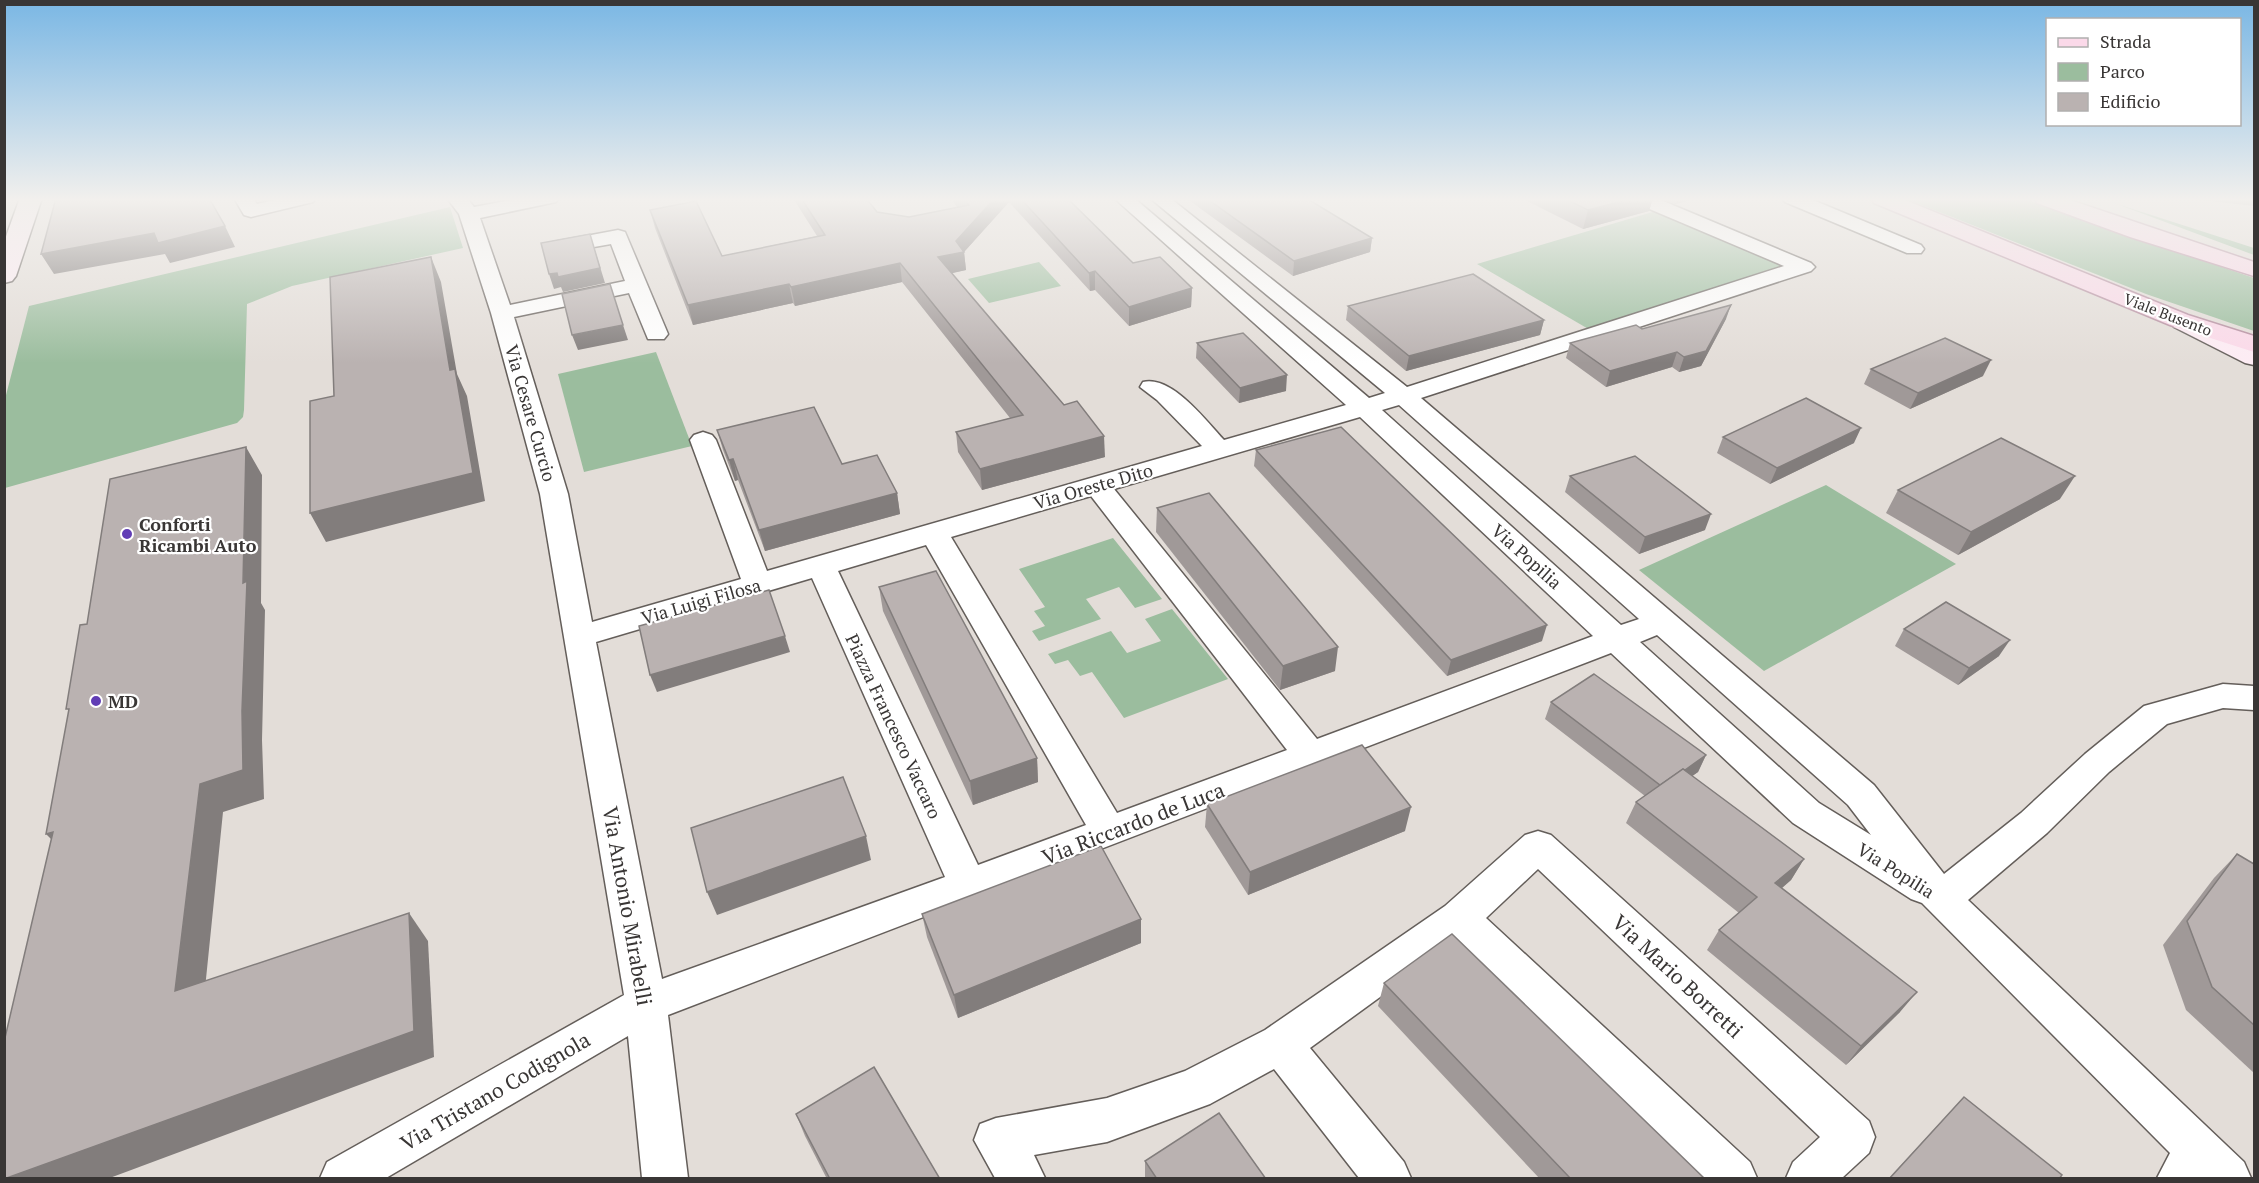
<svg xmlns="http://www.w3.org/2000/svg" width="2259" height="1183" viewBox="0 0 2259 1183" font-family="'PT Serif',serif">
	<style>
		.green { fill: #9bbd9e }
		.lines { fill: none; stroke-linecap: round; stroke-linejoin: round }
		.street-casing { stroke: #645e5a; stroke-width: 3 }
		.secondary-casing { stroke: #645e5a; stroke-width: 3 }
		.primary-casing { stroke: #b68fa1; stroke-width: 3 }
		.street { fill: #fff; fill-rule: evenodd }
		.secondary { fill: #fdecf4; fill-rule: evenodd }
		.primary { fill: #fbd9e9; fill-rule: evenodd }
		.wall { fill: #a09998 }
		.shaded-wall { fill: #827d7c }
		.building { fill: #bab2b1; stroke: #827d7c; stroke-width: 1.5 }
		.poi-dot { fill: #613db5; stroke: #fff; stroke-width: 2 }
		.labels { text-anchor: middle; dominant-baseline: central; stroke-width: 4.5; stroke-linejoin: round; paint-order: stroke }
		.far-street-label { font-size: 15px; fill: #393635; stroke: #fff }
		.street-label { font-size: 18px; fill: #393635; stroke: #fff }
		.poi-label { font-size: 18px; font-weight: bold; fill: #393635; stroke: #fff; text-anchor: start }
		.near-street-label { font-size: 21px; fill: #393635; stroke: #fff }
	</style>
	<rect width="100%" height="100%" fill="#e3ddd8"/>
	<!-- green -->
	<g class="green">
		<path d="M 1904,198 L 2021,198 L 2254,278 L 2254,331 L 2146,294 Z"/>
		<path d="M 2114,203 L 2254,248 L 2254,255 Z"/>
		<path d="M 450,207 L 463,248 L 292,286 L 247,304 L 244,410 L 243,417 L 237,423 L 5,488 L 5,399 L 29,306 Z"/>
		<path d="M 1666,208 L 1804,267 L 1597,334 L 1477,264 Z"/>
		<path d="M 1039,262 L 1061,286 L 989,303 L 968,279 Z"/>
		<path d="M 656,352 L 692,446 L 584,472 L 558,374 Z"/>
		<path d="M 1826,485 L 1956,564 L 1764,671 L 1639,570 Z"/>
		<path d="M 1113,538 L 1162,599 L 1135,608 L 1119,587 L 1086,599 L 1101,619 L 1039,641 L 1032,631 L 1045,626 L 1034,611 L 1045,607 L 1019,569 Z"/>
		<path d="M 1172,609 L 1228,679 L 1124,718 L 1092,672 L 1080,676 L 1068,660 L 1055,664 L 1048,654 L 1111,631 L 1127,653 L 1161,641 L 1145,619 Z"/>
	</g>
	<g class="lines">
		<!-- street casing -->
		<g class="street-casing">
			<g id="street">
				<path d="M 234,198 L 253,198 L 257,204 L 283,198 L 316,198 L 313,202 L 251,217 L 244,215 Z"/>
				<path d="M 447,198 L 467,198 L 474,207 L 522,198 L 559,198 L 556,202 L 480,218 L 510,305 L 625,281 L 611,244 L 554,254 L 547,252 L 544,248 L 547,244 L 554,242 L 618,230 L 625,232 L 668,334 L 664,339 L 648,339 L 629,293 L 514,317 L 568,494 L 592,622 L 741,579 L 690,440 L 694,435 L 703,432 L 712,435 L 716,440 L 767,571 L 1202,446 L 1157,400 L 1140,387 L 1143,382 C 1172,375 1206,421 1224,440 L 1346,405 L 1114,198 L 1134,198 L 1369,398 L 1385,393 L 1150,198 L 1170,198 L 1407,387 L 1784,266 L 1633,202 L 1631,198 L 1656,198 L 1811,263 L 1815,267 L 1811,271 L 1421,398 L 1874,785 L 1944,874 L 2021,813 L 2085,754 L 2144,706 L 2223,684 L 2254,686 L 2254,710 L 2223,708 L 2167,724 L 2109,772 L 2047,833 L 1968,900 L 2244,1162 L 2251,1178 L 2157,1178 L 2170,1153 L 1922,903 L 1911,899 L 1793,823 L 1611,653 L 668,1015 L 688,1178 L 642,1178 L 628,1036 L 386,1178 L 320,1178 L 327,1162 L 624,995 L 540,494 L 491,313 L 459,214 ZM 1399,405 L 1639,619 L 1621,625 L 1382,410 ZM 1360,417 L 1593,636 L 1317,739 L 1114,489 ZM 1091,496 L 1287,750 L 1117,813 L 951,537 ZM 926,545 L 1086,825 L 978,865 L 838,571 ZM 812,578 L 945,877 L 662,979 L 596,642 ZM 1657,635 L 1848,805 L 1871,835 L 1819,803 L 1640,642 Z"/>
				<path d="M 1782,198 L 1808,198 L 1921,245 L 1924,249 L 1921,253 L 1907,253 L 1785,202 Z"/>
				<path d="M 1538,831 L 1551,835 L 1869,1121 L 1875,1137 L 1869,1153 L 1842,1178 L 1786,1178 L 1793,1162 L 1820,1137 L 1538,869 L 1486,918 L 1750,1162 L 1757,1178 L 1702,1178 L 1457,941 L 1310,1048 L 1404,1162 L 1411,1178 L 1359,1178 L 1274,1069 L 1210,1104 L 1107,1142 L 1034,1155 L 1045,1178 L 995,1178 L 974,1140 L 980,1124 L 996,1118 L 1107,1098 L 1185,1071 L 1265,1030 L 1445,906 L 1525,835 Z"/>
			</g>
		</g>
		<!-- secondary casing -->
		<g class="secondary-casing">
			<g id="secondary">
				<path d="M 20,198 L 42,198 L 16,276 L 12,281 L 4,283 L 4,242 Z"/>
				<path d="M 2183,315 L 2254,347 L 2254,365 L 2245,363 L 2174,327 L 2171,322 L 2174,317 Z"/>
			</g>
		</g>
		<!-- primary casing -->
		<g class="primary-casing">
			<g id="primary">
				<path d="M 1872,198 L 1900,198 L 2188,315 L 2254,336 L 2254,352 L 2170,325 L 1874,203 Z"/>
				<path d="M 2035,198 L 2064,198 L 2254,262 L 2254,276 L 2130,237 L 2037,203 Z"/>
			</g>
		</g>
		<!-- street -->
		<use href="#street" class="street"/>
		<!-- secondary -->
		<use href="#secondary" class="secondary"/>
		<!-- primary -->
		<use href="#primary" class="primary"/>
	</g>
	<!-- wall -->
	<g class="wall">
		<path d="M 793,198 L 866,198 L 877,212 L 909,217 L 957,207 L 953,201 L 952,198 L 1067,198 L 1133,263 L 1192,288 L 1191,307 L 1129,326 L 1095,290 L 1090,291 L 1009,202 L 964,252 L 966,270 L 951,273 L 1105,457 L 982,490 L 958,452 L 956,432 L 1010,418 L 902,282 L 795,306 L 793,303 L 693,325 L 655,228 L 650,210 L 722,256 L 817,236 Z"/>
		<path d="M 1186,198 L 1306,198 L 1372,238 L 1370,252 L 1293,276 Z"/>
		<path d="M 1521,198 L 1653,198 L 1649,211 L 1583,229 Z"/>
		<path d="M 1660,198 L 1698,198 L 1675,204 Z"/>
		<path d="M 2184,198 L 2254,198 L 2254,206 Z"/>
		<path d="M 1348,306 L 1544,320 L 1540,335 L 1406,371 L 1346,320 Z"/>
		<path d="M 1726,319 L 1701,366 L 1679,372 L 1672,367 L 1606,387 L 1566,358 L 1570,343 L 1642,329 Z"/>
		<path d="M 1197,343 L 1286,391 L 1239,403 L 1196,358 Z"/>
		<path d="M 1871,369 L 1983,376 L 1910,409 L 1864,384 Z"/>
		<path d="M 717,430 L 842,464 L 897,493 L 900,514 L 765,551 L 738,480 L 735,481 L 723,450 Z"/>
		<path d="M 1723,437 L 1854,443 L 1770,484 L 1717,453 Z"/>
		<path d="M 1256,450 L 1542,641 L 1447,676 L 1254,466 Z"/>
		<path d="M 1570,476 L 1705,530 L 1639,554 L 1565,492 Z"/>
		<path d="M 1898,490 L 2060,499 L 1958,555 L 1886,513 Z"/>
		<path d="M 1157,508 L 1335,671 L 1280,690 L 1156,532 Z"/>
		<path d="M 879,587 L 1037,758 L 1038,782 L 973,805 L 883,611 Z"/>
		<path d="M 1904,629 L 1999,656 L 1958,685 L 1895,646 Z"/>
		<path d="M 1551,702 L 1706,755 L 1698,772 L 1692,776 L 1804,859 L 1791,880 L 1782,888 L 1900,1012 L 1846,1065 L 1707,950 L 1719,930 L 1739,913 L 1626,823 L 1636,802 L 1645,796 L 1545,719 Z"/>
		<path d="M 1207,804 L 1405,831 L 1248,895 L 1205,827 Z"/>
		<path d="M 2237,854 L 2254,864 L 2254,1073 L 2186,1010 L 2163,945 L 2214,878 Z"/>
		<path d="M 922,914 L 1141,919 L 1141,943 L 958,1018 L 927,937 Z"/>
		<path d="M 1384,983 L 1705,1179 L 1540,1179 L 1378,1006 Z"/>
		<path d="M 1964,1097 L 2059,1179 L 1888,1179 Z"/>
		<path d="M 796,1114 L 940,1179 L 827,1179 L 805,1136 Z"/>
		<path d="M 1145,1161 L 1266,1179 L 1145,1179 Z"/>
	</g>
	<!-- shaded-wall -->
	<g class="shaded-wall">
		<path d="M 995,198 L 1008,198 L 1009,202 L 964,252 L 966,270 L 940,276 L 938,257 L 956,241 Z"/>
		<path d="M 1634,198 L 1653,198 L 1649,211 L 1583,229 L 1588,210 Z"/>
		<path d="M 1677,198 L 1698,198 L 1675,204 Z"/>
		<path d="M 225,226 L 235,247 L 170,263 L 165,254 L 54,274 L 41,254 L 154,233 Z"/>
		<path d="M 590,234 L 605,283 L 563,292 L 561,287 L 554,289 L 549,274 L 557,273 Z"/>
		<path d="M 1372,238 L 1370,252 L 1293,276 L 1294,261 Z"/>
		<path d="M 431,257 L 441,282 L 457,374 L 467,396 L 485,501 L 326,542 L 310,513 L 450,370 Z"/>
		<path d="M 900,263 L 902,282 L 795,306 L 791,287 Z"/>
		<path d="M 1095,271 L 1095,290 L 1090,291 L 1089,273 Z"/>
		<path d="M 789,284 L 793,303 L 693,325 L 688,305 Z"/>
		<path d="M 1192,288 L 1191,307 L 1129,326 L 1129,307 Z"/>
		<path d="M 1731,305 L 1726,319 L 1701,366 L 1679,372 L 1684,357 Z"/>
		<path d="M 1544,320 L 1540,335 L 1406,371 L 1409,356 Z"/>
		<path d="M 623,325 L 628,340 L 578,350 L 572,335 Z"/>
		<path d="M 1677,352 L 1672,367 L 1606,387 L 1610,371 Z"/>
		<path d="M 1991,360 L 1983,376 L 1910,409 L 1918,393 Z"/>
		<path d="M 1287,375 L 1286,391 L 1239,403 L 1240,388 Z"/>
		<path d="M 1861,428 L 1854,443 L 1770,484 L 1777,468 Z"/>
		<path d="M 1104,436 L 1105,457 L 982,490 L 980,469 Z"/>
		<path d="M 246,447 L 262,475 L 261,603 L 265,610 L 262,740 L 264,799 L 223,812 L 202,1018 L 175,991 L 200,784 L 242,711 L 243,583 Z"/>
		<path d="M 733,459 L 738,480 L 735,481 L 729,460 Z"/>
		<path d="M 2075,476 L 2060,499 L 1958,555 L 1971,532 Z"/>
		<path d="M 897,493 L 900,514 L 765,551 L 759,530 Z"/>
		<path d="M 1711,514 L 1705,530 L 1639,554 L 1645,537 Z"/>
		<path d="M 1547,625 L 1542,641 L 1447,676 L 1451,660 Z"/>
		<path d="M 785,636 L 790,652 L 657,692 L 650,675 Z"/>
		<path d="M 2010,640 L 1999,656 L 1958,685 L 1969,668 Z"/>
		<path d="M 1338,647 L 1335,671 L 1280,690 L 1283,666 Z"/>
		<path d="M 1706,755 L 1698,772 L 1654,803 L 1662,787 Z"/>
		<path d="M 1037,758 L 1038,782 L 973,805 L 970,781 Z"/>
		<path d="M 1411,807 L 1405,831 L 1248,895 L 1250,872 Z"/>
		<path d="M 53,832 L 74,862 L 46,834 Z"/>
		<path d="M 866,836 L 871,860 L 717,915 L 707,892 Z"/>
		<path d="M 1804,859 L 1791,880 L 1763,904 L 1775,883 Z"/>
		<path d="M 409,913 L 428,941 L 434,1057 L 107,1179 L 5,1179 Z"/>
		<path d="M 1141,919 L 1141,943 L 958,1018 L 954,995 Z"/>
		<path d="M 1917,992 L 1900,1012 L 1846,1065 L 1861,1046 Z"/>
	</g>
	<!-- building -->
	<g class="building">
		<path d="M 56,198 L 209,198 L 225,226 L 158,243 L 154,233 L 41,254 Z"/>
		<path d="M 801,198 L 866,198 L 877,212 L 909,217 L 969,205 L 963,198 L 995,198 L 956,241 L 964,252 L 938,257 L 1064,405 L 1077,401 L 1104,436 L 980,469 L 956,432 L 1023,415 L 900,263 L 791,287 L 789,284 L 688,305 L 650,210 L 696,201 L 722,256 L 825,235 Z"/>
		<path d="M 1020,198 L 1067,198 L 1133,263 L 1160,257 L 1192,288 L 1129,307 L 1095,271 L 1089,273 Z"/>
		<path d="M 1206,198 L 1306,198 L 1372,238 L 1294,261 Z"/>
		<path d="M 1563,198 L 1634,198 L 1588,210 Z"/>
		<path d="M 590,234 L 600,268 L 558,277 L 557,273 L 549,274 L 541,243 Z"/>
		<path d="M 431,257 L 450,370 L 455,369 L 473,473 L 310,513 L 310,401 L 334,396 L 330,277 Z"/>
		<path d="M 1473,274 L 1544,320 L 1409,356 L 1348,306 Z"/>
		<path d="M 610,284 L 623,325 L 572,335 L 562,294 Z"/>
		<path d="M 1731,305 L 1706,351 L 1684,357 L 1677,352 L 1610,371 L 1570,343 L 1636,325 L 1642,329 Z"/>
		<path d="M 1243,333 L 1287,375 L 1240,388 L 1197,343 Z"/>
		<path d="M 1945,338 L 1991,360 L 1918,393 L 1871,369 Z"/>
		<path d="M 1806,398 L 1861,428 L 1777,468 L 1723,437 Z"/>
		<path d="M 814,407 L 842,464 L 877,455 L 897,493 L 759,530 L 733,459 L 729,460 L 717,430 Z"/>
		<path d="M 1341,427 L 1547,625 L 1451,660 L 1256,450 Z"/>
		<path d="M 2001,438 L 2075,476 L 1971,532 L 1898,490 Z"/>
		<path d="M 246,447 L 243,583 L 247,581 L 242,711 L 243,770 L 200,784 L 175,991 L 409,913 L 414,1031 L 4,1179 L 4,1042 L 53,832 L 46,834 L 69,709 L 66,709 L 80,625 L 87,624 L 110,479 Z"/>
		<path d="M 1635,456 L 1711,514 L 1645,537 L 1570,476 Z"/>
		<path d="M 1209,493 L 1338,647 L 1283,666 L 1157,508 Z"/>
		<path d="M 936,571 L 1037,758 L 970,781 L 879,587 Z"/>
		<path d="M 769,590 L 785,636 L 650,675 L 639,626 Z"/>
		<path d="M 1946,602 L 2010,640 L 1969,668 L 1904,629 Z"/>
		<path d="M 1594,674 L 1706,755 L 1685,770 L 1683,769 L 1660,785 L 1551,702 Z"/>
		<path d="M 1362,745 L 1411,807 L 1250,872 L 1207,804 Z"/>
		<path d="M 1683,769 L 1804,859 L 1775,883 L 1917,992 L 1861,1046 L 1719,930 L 1757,897 L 1636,802 Z"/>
		<path d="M 843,777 L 866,836 L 707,892 L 691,828 Z"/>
		<path d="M 1101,846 L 1141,919 L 954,995 L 922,914 Z"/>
		<path d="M 2237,854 L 2254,864 L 2254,1025 L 2212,987 L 2187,921 Z"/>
		<path d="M 1452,934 L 1705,1179 L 1571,1179 L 1384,983 Z"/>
		<path d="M 874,1067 L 940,1179 L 830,1179 L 796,1114 Z"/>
		<path d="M 1964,1097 L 2062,1175 L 2059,1179 L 1889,1179 Z"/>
		<path d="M 1219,1113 L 1266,1179 L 1157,1179 L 1145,1161 Z"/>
	</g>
	<!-- sky -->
	<linearGradient id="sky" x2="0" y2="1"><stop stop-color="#7ab7e4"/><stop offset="0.55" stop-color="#f2f0ed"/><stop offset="1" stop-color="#f2f0ed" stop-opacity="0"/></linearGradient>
	<rect width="2259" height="363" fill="url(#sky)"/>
	<!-- markers -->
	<g class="poi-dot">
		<circle cx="127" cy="534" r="6"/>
		<circle cx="96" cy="701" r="6"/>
	</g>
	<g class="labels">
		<!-- far-street labels -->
		<g class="far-street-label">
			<text transform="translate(2168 314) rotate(21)">Viale Busento</text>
		</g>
		<!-- street labels -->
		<g class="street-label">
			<text transform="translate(531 413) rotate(74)">Via Cesare Curcio</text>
			<text transform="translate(1093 486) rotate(-16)">Via Oreste Dito</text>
			<text transform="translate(1527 556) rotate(42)">Via Popilia</text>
			<text transform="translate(701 601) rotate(-16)">Via Luigi Filosa</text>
			<text transform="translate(894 726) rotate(65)">Piazza Francesco Vaccaro</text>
			<text transform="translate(1896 870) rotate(32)">Via Popilia</text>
		</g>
		<!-- poi labels -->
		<g class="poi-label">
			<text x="139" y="524">Conforti<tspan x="139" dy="21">Ricambi Auto</tspan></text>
			<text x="108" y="701">MD</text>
		</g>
		<!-- near-street labels -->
		<g class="near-street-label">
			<text transform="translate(1133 823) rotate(-21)">Via Riccardo de Luca</text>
			<text transform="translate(628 906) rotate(80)">Via Antonio Mirabelli</text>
			<text transform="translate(1678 976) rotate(43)">Via Mario Borretti</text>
			<text transform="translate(495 1091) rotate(-30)">Via Tristano Codignola</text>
		</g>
	</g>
	<!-- border -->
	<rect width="2259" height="1183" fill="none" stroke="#393635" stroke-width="12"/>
	<!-- legend -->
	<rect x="2046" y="18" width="195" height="108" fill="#ffffff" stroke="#b0afae" stroke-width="1.5"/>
	<rect x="2058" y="38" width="30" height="9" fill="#fbd9e9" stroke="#b0afae" stroke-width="1.5"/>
	<text x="2100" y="48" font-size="18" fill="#393635">Strada</text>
	<rect x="2058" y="63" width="30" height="18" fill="#9bbd9e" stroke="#b0afae" stroke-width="1.5"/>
	<text x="2100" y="78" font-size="18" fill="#393635">Parco</text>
	<rect x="2058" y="93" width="30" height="18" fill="#bab2b1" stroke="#b0afae" stroke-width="1.5"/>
	<text x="2100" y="108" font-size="18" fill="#393635">Edificio</text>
</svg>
